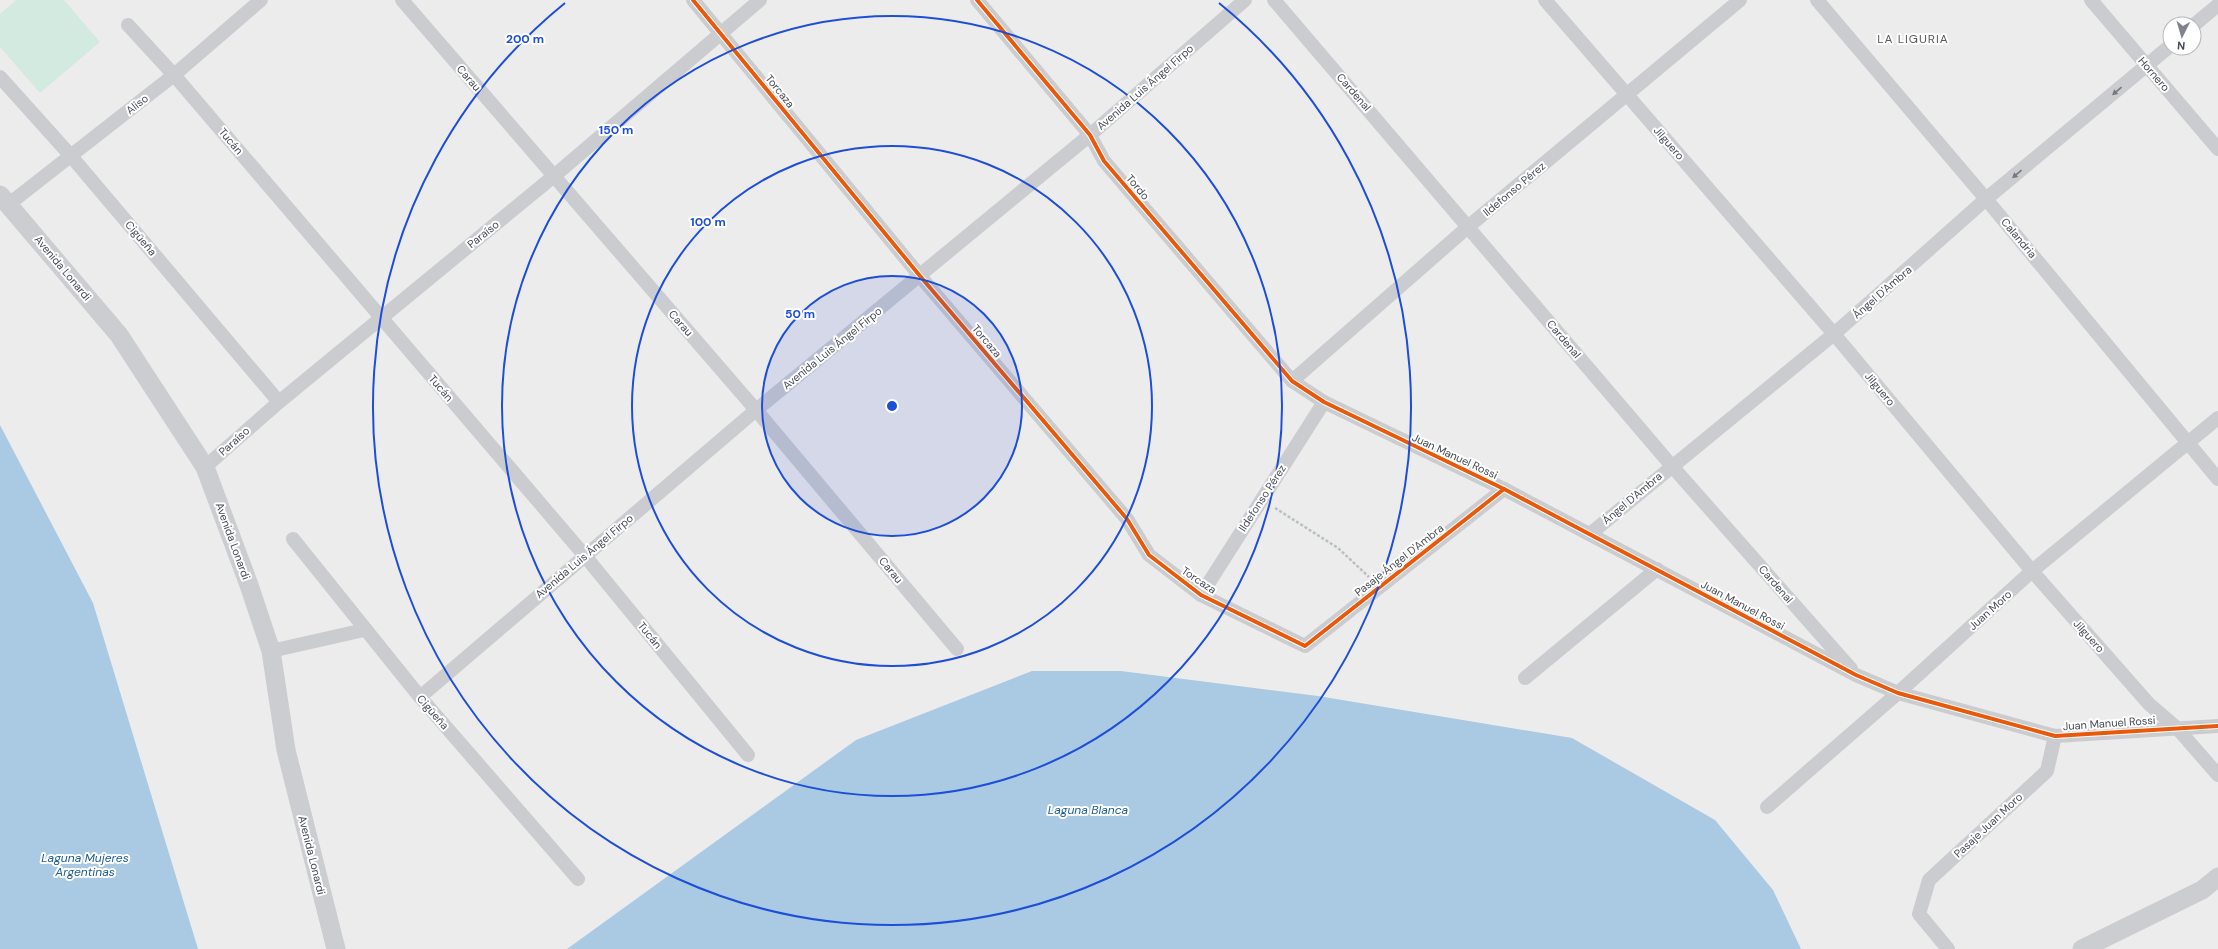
<svg xmlns="http://www.w3.org/2000/svg" width="2218" height="949" viewBox="0 0 2218 949" font-family="'DM Sans',sans-serif">
	<style>
		.green { fill: #d3eae1 }
		.water { fill: #aacae4 }
		.lines { fill: none; stroke-linecap: round; stroke-linejoin: round }
		.path { stroke: #b7c1c1; stroke-width: 2.5; stroke-dasharray: 3 2; stroke-linecap: butt }
		.street { stroke: #cbcccf; stroke-width: 14 }
		.secondary { stroke: #cccdd0; stroke-width: 19 }
		.cycleway-casing { stroke: #fff; stroke-width: 6 }
		.cycleway { stroke: #e8590c; stroke-width: 4 }
		.oneway { fill: #757880 }
		.ring { fill: none; stroke: #1d4ed8; stroke-width: 2 }
		.labels { text-anchor: middle; dominant-baseline: central; stroke-width: 4; stroke-linejoin: round; paint-order: stroke }
		.street-label { font-size: 11px; fill: #464b56; stroke: #fff }
		.neighbourhood-label { font-size: 12px; letter-spacing: 1px; fill: #595a5f; stroke: #fff }
		.water-label { font-size: 12px; font-style: italic; fill: #1a5e95; stroke: #fff }
		.centre { fill: #1d4ed8; stroke: #fff; stroke-width: 2 }
		.ring-label { font-size: 12px; text-anchor: middle; font-weight: bold; fill: #1d4ed8; stroke: #fff; stroke-width: 4; stroke-linejoin: round; paint-order: stroke }
	</style>
	<rect width="100%" height="100%" fill="#edecec"/>
	<!-- green -->
	<path class="green" d="M 16,0 L 64,0 L 100,42 L 40,93 L 0,47 L 0,14 Z"/>
	<!-- water -->
	<g class="water">
		<path d="M 0,425 L 93,603 L 198,949 L 0,949 Z"/>
		<path d="M 1032,671 L 1121,671 L 1318,696 L 1572,738 L 1715,820 L 1773,890 L 1801,949 L 567,949 L 856,740 Z"/>
	</g>
	<g class="lines">
		<!-- path -->
		<path class="path" d="M 1275,508 L 1338,548 L 1369,577"/>
		<!-- street -->
		<g class="street">
			<path d="M 402,0 L 756,410 L 957,649"/>
			<path d="M 693,0 L 920,276 L 1127,519 L 1149,555 L 1201,595 L 1305,646 L 1504,489"/>
			<path d="M 977,0 L 1090,135 L 1104,161 L 1292,381 L 1324,402 L 1504,489 L 1856,675 L 1898,693 L 2055,736 L 2218,726"/>
			<path d="M 1274,0 L 1671,465 L 1851,669"/>
			<path d="M 1545,0 L 1834,334 L 2032,571 L 2149,704 L 2177,728 L 2218,775"/>
			<path d="M 1817,0 L 1986,199 L 2218,479"/>
			<path d="M 2091,0 L 2218,149"/>
			<path d="M 128,25 L 174,75 L 585,556 L 748,755"/>
			<path d="M 2194,25 L 2218,5"/>
			<path d="M 0,77 L 71,156 L 279,402"/>
			<path d="M 9,204 L 174,75 L 261,0"/>
			<path d="M 1292,381 L 1469,226 L 1740,0"/>
			<path d="M 205,467 L 279,402 L 554,176 L 760,0"/>
			<path d="M 1590,534 L 1834,334 L 1986,199 L 2170,46"/>
			<path d="M 293,539 L 420,697 L 578,879"/>
			<path d="M 1201,595 L 1324,402"/>
			<path d="M 271,651 L 364,630"/>
			<path d="M 1525,678 L 1657,569"/>
			<path d="M 420,697 L 756,410 L 1090,135 L 1245,0"/>
			<path d="M 1767,807 L 1898,693 L 2032,571 L 2218,418"/>
			<path d="M 1948,949 L 1919,914 L 1929,880 L 2047,771 L 2055,736"/>
		</g>
		<!-- secondary -->
		<g class="secondary">
			<path d="M 0,195 L 119,335 L 205,467 L 249,585 L 271,651 L 286,750 L 336,949"/>
			<path d="M 2082,949 L 2202,890 L 2218,877"/>
		</g>
		<!-- cycleway casing -->
		<g class="cycleway-casing">
			<g id="cycleway">
				<path d="M 693,0 L 920,276 L 1127,519 L 1149,555 L 1201,595 L 1305,646 L 1504,489"/>
				<path d="M 977,0 L 1090,135 L 1104,161 L 1292,381 L 1324,402 L 1504,489 L 1856,675 L 1898,693 L 2055,736 L 2218,726"/>
			</g>
		</g>
		<!-- cycleway -->
		<use href="#cycleway" class="cycleway"/>
	</g>
	<!-- one-way arrows -->
	<defs><path id="oneway-solid" d="M-6-.8H1V-3.2L6.5 0L1 3.2V.8H-6Z"/></defs>
	<g class="oneway">
		<use href="#oneway-solid" transform="translate(2117 91) rotate(140)"/>
		<use href="#oneway-solid" transform="translate(2017 174) rotate(140)"/>
	</g>
	<!-- distance rings -->
	<circle cx="892" cy="406" r="130" fill="#1d4ed8" fill-opacity=".12"/>
	<g class="ring">
		<circle cx="892" cy="406" r="130"/>
		<circle cx="892" cy="406" r="260"/>
		<circle cx="892" cy="406" r="390"/>
		<path d="M1219 3A519 519 0 1 1 565 3"/>
	</g>
	<g class="labels">
		<!-- street labels -->
		<g class="street-label">
			<text transform="translate(2154 74) rotate(49)">Hornero</text>
			<text transform="translate(469 78) rotate(49)">Carau</text>
			<text transform="translate(1145 87) rotate(-41)">Avenida Luis Ángel Firpo</text>
			<text transform="translate(780 91) rotate(51)">Torcaza</text>
			<text transform="translate(1354 92) rotate(49)">Cardenal</text>
			<text transform="translate(137 104) rotate(-38)">Aliso</text>
			<text transform="translate(231 141) rotate(50)">Tucán</text>
			<text transform="translate(1669 143) rotate(49)">Jilguero</text>
			<text transform="translate(1138 187) rotate(50)">Tordo</text>
			<text transform="translate(1514 189) rotate(-40)">Ildefonso Pérez</text>
			<text transform="translate(483 234) rotate(-39)">Paraíso</text>
			<text transform="translate(141 238) rotate(50)">Cigüeña</text>
			<text transform="translate(2019 238) rotate(50)">Calandria</text>
			<text transform="translate(63 268) rotate(50)">Avenida Lonardi</text>
			<text transform="translate(1882 292) rotate(-41)">Ángel D'Ambra</text>
			<text transform="translate(681 323) rotate(49)">Carau</text>
			<text transform="translate(1564 339) rotate(50)">Cardenal</text>
			<text transform="translate(987 341) rotate(50)">Torcaza</text>
			<text transform="translate(832 348) rotate(-39)">Avenida Luis Ángel Firpo</text>
			<text transform="translate(441 388) rotate(49)">Tucán</text>
			<text transform="translate(1880 389) rotate(50)">Jilguero</text>
			<text transform="translate(234 441) rotate(-42)">Paraíso</text>
			<text transform="translate(1455 456) rotate(25)">Juan Manuel Rossi</text>
			<text transform="translate(1262 498) rotate(-57)">Ildefonso Pérez</text>
			<text transform="translate(1632 498) rotate(-40)">Ángel D'Ambra</text>
			<text transform="translate(233 541) rotate(70)">Avenida Lonardi</text>
			<text transform="translate(584 556) rotate(-40)">Avenida Luis Ángel Firpo</text>
			<text transform="translate(1399 560) rotate(-38)">Pasaje Ángel D'Ambra</text>
			<text transform="translate(891 570) rotate(50)">Carau</text>
			<text transform="translate(1199 580) rotate(34)">Torcaza</text>
			<text transform="translate(1776 584) rotate(49)">Cardenal</text>
			<text transform="translate(1743 605) rotate(28)">Juan Manuel Rossi</text>
			<text transform="translate(1990 610) rotate(-42)">Juan Moro</text>
			<text transform="translate(650 635) rotate(51)">Tucán</text>
			<text transform="translate(2089 636) rotate(48)">Jilguero</text>
			<text transform="translate(433 712) rotate(49)">Cigüeña</text>
			<text transform="translate(2109 723) rotate(-4)">Juan Manuel Rossi</text>
			<text transform="translate(1988 825) rotate(-43)">Pasaje Juan Moro</text>
			<text transform="translate(312 855) rotate(76)">Avenida Lonardi</text>
		</g>
		<!-- neighbourhood labels -->
		<g class="neighbourhood-label">
			<text x="1913" y="39">LA LIGURIA</text>
		</g>
		<!-- water labels -->
		<g class="water-label">
			<text x="1088" y="810">Laguna Blanca</text>
			<text x="85" y="858">Laguna Mujeres<tspan x="85" dy="14">Argentinas</tspan></text>
		</g>
	</g>
	<circle cx="892" cy="406" r="6" class="centre"/>
	<g class="ring-label">
		<text x="525" y="43">200 m</text>
		<text x="616" y="134">150 m</text>
		<text x="708" y="226">100 m</text>
		<text x="800" y="318">50 m</text>
	</g>
	<!-- north arrow -->
	<g transform="translate(2182 36) rotate(185)"><circle r="19" fill="#ffffff" stroke="#b5b7bb"/>
	<path d="M0-3L7 15L0 10L-7 15Z" fill="#80838a"/>
	<text y="-6" font-size="11" font-weight="bold" text-anchor="middle" fill="#464b56">N</text>
	</g>
</svg>
